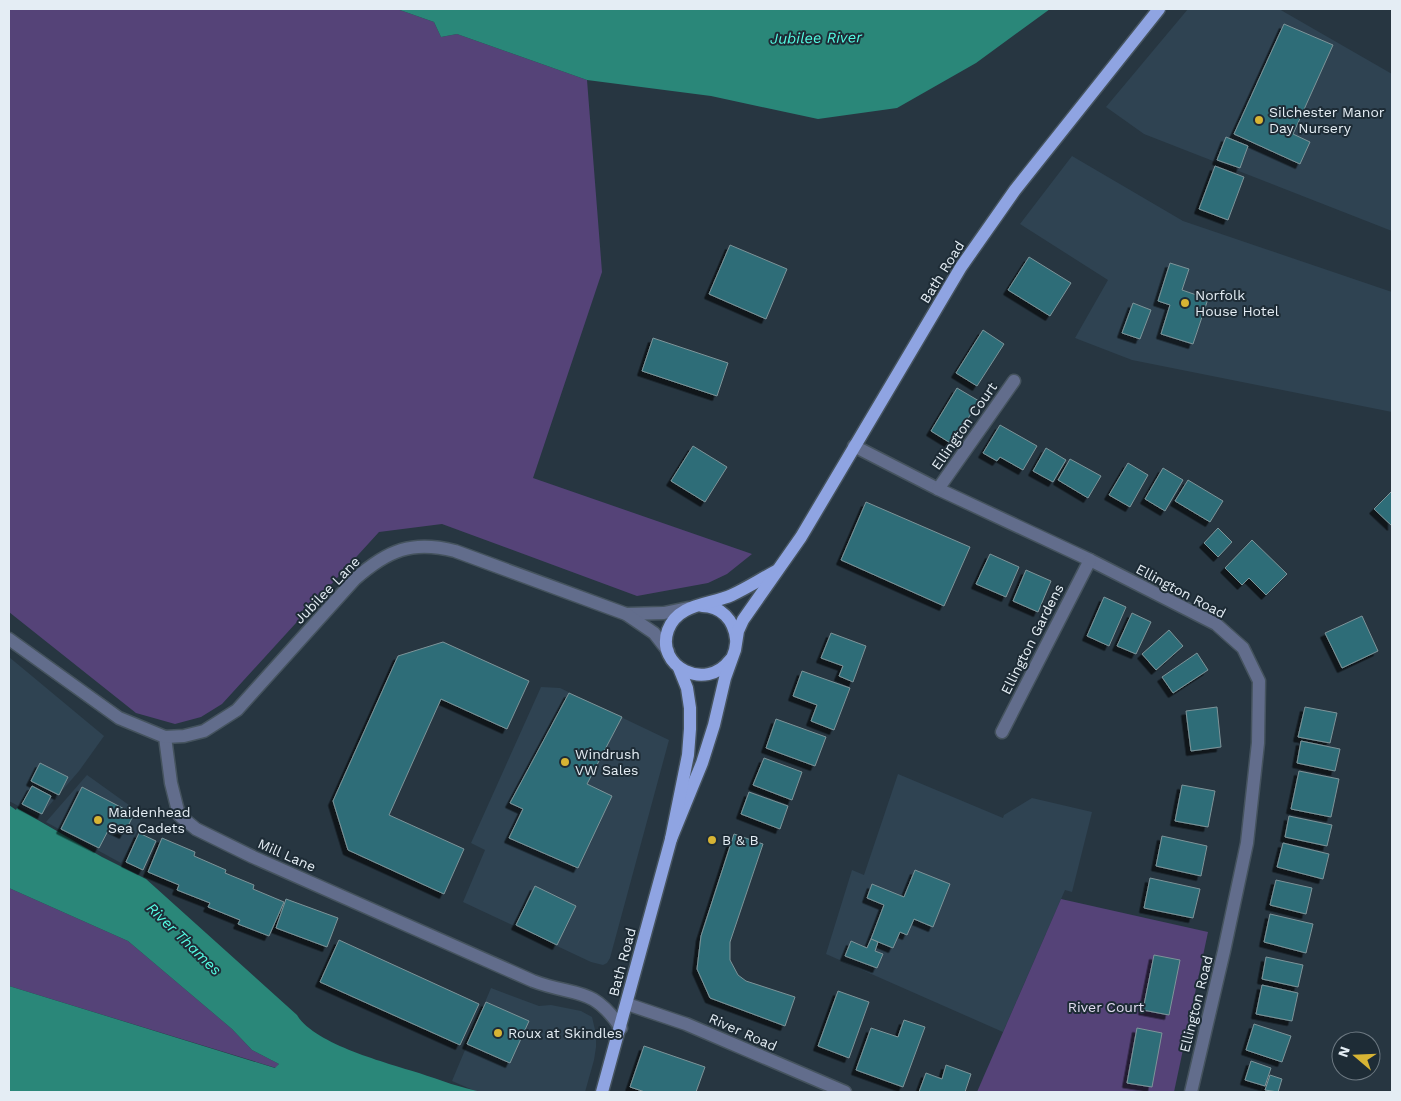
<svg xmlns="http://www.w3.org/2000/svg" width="1401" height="1101" viewBox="0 0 1401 1101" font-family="'Work Sans',sans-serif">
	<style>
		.built { fill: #2f4352 }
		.green { fill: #554378 }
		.water { fill: #2a8779 }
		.building { fill: #2e6d78; stroke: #7d9499; filter: url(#shadow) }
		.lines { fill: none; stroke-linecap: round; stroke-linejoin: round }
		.minor-casing { stroke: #45535e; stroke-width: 15 }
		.major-casing { stroke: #45535e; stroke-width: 15 }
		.minor { stroke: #626d8c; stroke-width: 12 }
		.major { stroke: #8fa4e2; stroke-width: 12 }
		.poi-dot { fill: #d7b434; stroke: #1e2c36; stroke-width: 2 }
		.labels { text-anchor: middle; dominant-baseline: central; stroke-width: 4; stroke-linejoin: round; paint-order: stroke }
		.poi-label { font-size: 14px; fill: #e4edf4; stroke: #1e2c36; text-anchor: start }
		.street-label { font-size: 14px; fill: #e4edf4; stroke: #1e2c36 }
		.park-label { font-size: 14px; fill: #e1dcf0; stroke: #1e2c36 }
		.water-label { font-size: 15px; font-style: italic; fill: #54fbe2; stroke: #1e2c36 }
	</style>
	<defs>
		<filter id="shadow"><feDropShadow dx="-4.5" dy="4.5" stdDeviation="0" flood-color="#0009"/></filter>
	</defs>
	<rect width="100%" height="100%" fill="#273641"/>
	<!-- built -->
	<g class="built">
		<path d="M 1188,9 L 1279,9 L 1392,74 L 1392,231 L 1144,134 L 1106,107 Z"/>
		<path d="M 1072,156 L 1183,221 L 1392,292 L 1392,412 L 1132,360 L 1075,338 L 1108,280 L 1020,224 Z"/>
		<path d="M 9,657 L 104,736 L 79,771 L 39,817 L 9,801 Z"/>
		<path d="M 541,687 L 560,688 L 669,740 L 610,958 L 607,963 L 603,965 L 591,962 L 463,902 L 485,850 L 471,843 Z"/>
		<path d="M 898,774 L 1003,818 L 1004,815 L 1032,798 L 1092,812 L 1072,892 L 1065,890 L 1003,1032 L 826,954 L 852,870 L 864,875 Z"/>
		<path d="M 87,775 L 140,813 L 140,826 L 121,863 L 46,822 Z"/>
		<path d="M 491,988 L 539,1006 L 551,1005 L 581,1011 L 592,1017 L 596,1034 L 596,1047 L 594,1060 L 585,1092 L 482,1092 L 473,1090 L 452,1081 Z"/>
	</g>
	<!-- green -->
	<g class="green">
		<path d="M 9,9 L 397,9 L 434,22 L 441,37 L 457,34 L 587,80 L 602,272 L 533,478 L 752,554 L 727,574 L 708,583 L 637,596 L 442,524 L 379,532 L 222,704 L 201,717 L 175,724 L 136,713 L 9,612 Z"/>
		<path d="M 9,888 L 128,941 L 232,1029 L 252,1050 L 279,1064 L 276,1068 L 9,986 Z"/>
		<path d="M 1061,899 L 1208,932 L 1174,1092 L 977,1092 Z"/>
	</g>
	<!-- water -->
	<g class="water">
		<path d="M 397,9 L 1050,9 L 976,63 L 897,108 L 818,119 L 711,96 L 587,80 L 457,34 L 441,37 L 434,22 Z"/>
		<path d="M 9,805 L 16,810 L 17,808 L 102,857 L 146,879 L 297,1015 C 314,1044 387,1063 419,1073 C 440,1080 461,1088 482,1092 L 9,1092 L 9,986 L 275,1068 L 279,1064 L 252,1050 L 232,1029 L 128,941 L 9,888 Z"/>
	</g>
	<!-- building -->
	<g class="building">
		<path d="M 1284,24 L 1333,45 L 1293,134 L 1310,142 L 1300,164 L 1234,134 Z"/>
		<path d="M 1226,137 L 1248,146 L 1240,168 L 1217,160 Z"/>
		<path d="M 1215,166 L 1244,177 L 1228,220 L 1199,209 Z"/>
		<path d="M 730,245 L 787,269 L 766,319 L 709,294 Z"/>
		<path d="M 1029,257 L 1071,283 L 1050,316 L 1008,290 Z"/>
		<path d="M 1170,263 L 1189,269 L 1182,290 L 1208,299 L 1193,344 L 1161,334 L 1170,305 L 1158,301 Z"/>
		<path d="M 1133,303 L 1151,310 L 1140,339 L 1122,333 Z"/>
		<path d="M 983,330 L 1004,344 L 977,386 L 956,373 Z"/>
		<path d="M 653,338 L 728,363 L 717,396 L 642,371 Z"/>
		<path d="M 957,388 L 979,401 L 952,444 L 931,431 Z"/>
		<path d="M 1000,425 L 1037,446 L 1023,470 L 1000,457 L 997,461 L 983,453 Z"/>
		<path d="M 693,446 L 727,467 L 705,502 L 671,481 Z"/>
		<path d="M 1046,448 L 1066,460 L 1053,482 L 1033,471 Z"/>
		<path d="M 1070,459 L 1101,476 L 1088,498 L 1058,480 Z"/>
		<path d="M 1128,463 L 1148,475 L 1130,507 L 1109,495 Z"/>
		<path d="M 1163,468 L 1183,480 L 1165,511 L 1145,499 Z"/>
		<path d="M 1188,480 L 1223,501 L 1210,522 L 1175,501 Z"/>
		<path d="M 1392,491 L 1392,526 L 1374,509 Z"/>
		<path d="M 866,502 L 970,547 L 944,606 L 841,560 Z"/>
		<path d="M 1218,528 L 1232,542 L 1218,557 L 1204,543 Z"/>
		<path d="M 1252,540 L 1287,574 L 1266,595 L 1249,578 L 1242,585 L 1225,568 Z"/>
		<path d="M 990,554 L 1019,567 L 1006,597 L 976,584 Z"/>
		<path d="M 1026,570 L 1051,581 L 1038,612 L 1013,601 Z"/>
		<path d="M 1104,597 L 1126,607 L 1109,646 L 1087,636 Z"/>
		<path d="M 1132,613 L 1151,622 L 1136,654 L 1117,646 Z"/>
		<path d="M 1362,616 L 1378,651 L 1342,668 L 1325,633 Z"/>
		<path d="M 1169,630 L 1183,646 L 1156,670 L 1142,654 Z"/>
		<path d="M 831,633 L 866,646 L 853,682 L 839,676 L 843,666 L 821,658 Z"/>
		<path d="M 443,642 L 529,681 L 507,729 L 441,699 L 389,815 L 464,849 L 444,894 L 348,850 L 333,801 L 398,656 Z"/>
		<path d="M 1197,653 L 1208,670 L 1173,693 L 1162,677 Z"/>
		<path d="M 802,671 L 850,688 L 834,730 L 811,721 L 817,705 L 793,696 Z"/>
		<path d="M 569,693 L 622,717 L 587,784 L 612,796 L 578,868 L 509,838 L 523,809 L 510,803 Z"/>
		<path d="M 1217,707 L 1221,747 L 1191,751 L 1186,711 Z"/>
		<path d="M 1305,707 L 1337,713 L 1330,743 L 1298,737 Z"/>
		<path d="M 776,719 L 826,737 L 815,766 L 766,748 Z"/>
		<path d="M 1301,741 L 1340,749 L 1335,771 L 1297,763 Z"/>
		<path d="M 764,758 L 802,772 L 792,800 L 753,785 Z"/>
		<path d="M 40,763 L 68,777 L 59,795 L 31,781 Z"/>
		<path d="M 1299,771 L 1339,779 L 1331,817 L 1291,809 Z"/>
		<path d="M 1182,785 L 1215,791 L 1208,827 L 1175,821 Z"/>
		<path d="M 32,786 L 51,796 L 42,814 L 22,804 Z"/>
		<path d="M 82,787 L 134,814 L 124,834 L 110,827 L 99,848 L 61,829 Z"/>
		<path d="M 749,792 L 788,806 L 780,829 L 741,814 Z"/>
		<path d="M 1289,816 L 1332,825 L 1327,846 L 1285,837 Z"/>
		<path d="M 139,833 L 156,841 L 143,870 L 126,862 Z"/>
		<path d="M 734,834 L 763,844 L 730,942 L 730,960 L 738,975 L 746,981 L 795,997 L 785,1026 L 710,998 L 697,969 L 701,936 Z"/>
		<path d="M 1162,836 L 1207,846 L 1201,876 L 1156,866 Z"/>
		<path d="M 162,838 L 195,852 L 194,856 L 226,870 L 225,873 L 254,885 L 253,889 L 284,902 L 269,936 L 238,924 L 240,920 L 208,907 L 210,903 L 177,890 L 179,885 L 148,872 Z"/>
		<path d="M 1283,843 L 1329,854 L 1323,879 L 1277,867 Z"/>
		<path d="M 915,870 L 950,884 L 933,927 L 914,919 L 907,935 L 900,932 L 893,948 L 871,939 L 884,905 L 867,898 L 872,884 L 904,897 Z"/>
		<path d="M 1150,878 L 1200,889 L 1193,918 L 1144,908 Z"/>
		<path d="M 1276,880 L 1312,888 L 1306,914 L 1270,905 Z"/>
		<path d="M 535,886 L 576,906 L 557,945 L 516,925 Z"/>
		<path d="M 286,899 L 338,918 L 327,947 L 276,928 Z"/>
		<path d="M 1270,914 L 1313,924 L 1306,953 L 1264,942 Z"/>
		<path d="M 871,939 L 878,942 L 875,951 L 883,954 L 877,968 L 845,956 L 851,941 L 867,948 Z"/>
		<path d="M 339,940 L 479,1004 L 460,1045 L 320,982 Z"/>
		<path d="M 1154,955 L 1180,960 L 1169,1015 L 1143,1010 Z"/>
		<path d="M 1266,957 L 1303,965 L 1298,987 L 1262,979 Z"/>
		<path d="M 1262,985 L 1298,993 L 1292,1021 L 1256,1014 Z"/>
		<path d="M 838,991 L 869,1002 L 849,1058 L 818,1046 Z"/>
		<path d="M 486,1002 L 529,1021 L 510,1063 L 467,1044 Z"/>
		<path d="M 904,1020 L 925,1027 L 903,1087 L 856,1070 L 871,1028 L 898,1037 Z"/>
		<path d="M 1254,1024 L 1291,1036 L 1282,1062 L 1246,1050 Z"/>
		<path d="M 1137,1028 L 1162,1033 L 1152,1087 L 1127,1083 Z"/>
		<path d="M 644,1046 L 705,1067 L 696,1092 L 645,1092 L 630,1087 Z"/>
		<path d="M 1251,1061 L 1271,1068 L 1265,1086 L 1245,1080 Z"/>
		<path d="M 946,1065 L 971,1074 L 965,1092 L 919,1092 L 926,1073 L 942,1079 Z"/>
		<path d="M 1270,1075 L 1282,1079 L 1278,1092 L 1265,1090 Z"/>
	</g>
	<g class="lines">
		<!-- minor casing -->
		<g class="minor-casing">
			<g id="minor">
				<path d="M 854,446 L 938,489 L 1090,560 L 1216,624 L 1243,648 L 1259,681 L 1258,743 L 1247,843 L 1224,951 L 1191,1092"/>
				<path d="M 938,489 L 1014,381"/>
				<path d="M 626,614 L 664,613 L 688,608"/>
				<path d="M 9,639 L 119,718 L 165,737 L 171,783 L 179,815 L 196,829 L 253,857 L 533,981 C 575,997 592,985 621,1028"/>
				<path d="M 1002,732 L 1090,560"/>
				<path d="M 165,737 L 184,736 L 204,731 L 237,710 L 355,579 C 388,550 412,540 455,551 L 626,614 L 654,633 L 668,651"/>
				<path d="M 627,1004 L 686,1024 L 845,1092"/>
			</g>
		</g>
		<!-- major casing -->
		<g class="major-casing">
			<g id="major">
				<path d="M 702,606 C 721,606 734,620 736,639"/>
				<path d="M 730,660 C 706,692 655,667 668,630 C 678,603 710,605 732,595 C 747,588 761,579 776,571"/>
				<path d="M 671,839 L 702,763 L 714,725 L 725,678 L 735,650 L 738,631 L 743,620 L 801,537 L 961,267 L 1015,190 L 1159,9"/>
				<path d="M 602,1092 L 671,839 L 688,755 L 690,729 L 690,708 L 687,688 L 679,668"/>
			</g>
		</g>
		<!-- minor -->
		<use href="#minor" class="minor"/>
		<!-- major -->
		<use href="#major" class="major"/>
	</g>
	<!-- markers -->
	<g class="poi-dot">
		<circle cx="1259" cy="120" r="5"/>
		<circle cx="1185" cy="303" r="5"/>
		<circle cx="565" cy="762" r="5"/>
		<circle cx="98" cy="820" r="5"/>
		<circle cx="712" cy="840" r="5"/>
		<circle cx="498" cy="1033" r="5"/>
	</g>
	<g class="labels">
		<!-- poi labels -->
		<g class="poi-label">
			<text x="1269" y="112">Silchester Manor<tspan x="1269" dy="16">Day Nursery</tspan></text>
			<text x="1195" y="295">Norfolk<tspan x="1195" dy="16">House Hotel</tspan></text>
			<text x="575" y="754">Windrush<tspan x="575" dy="16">VW Sales</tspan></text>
			<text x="108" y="812">Maidenhead<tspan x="108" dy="16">Sea Cadets</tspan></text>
			<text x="722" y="840">B &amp; B</text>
			<text x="508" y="1033">Roux at Skindles</text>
		</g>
		<!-- street labels -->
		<g class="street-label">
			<text transform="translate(942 272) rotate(-58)">Bath Road</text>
			<text transform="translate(964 426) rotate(-55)">Ellington Court</text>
			<text transform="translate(327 590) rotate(-46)">Jubilee Lane</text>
			<text transform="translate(1181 591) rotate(28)">Ellington Road</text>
			<text transform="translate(1032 639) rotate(-63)">Ellington Gardens</text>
			<text transform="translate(287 855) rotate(24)">Mill Lane</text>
			<text transform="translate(622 962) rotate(-75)">Bath Road</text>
			<text transform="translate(1196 1004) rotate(-76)">Ellington Road</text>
			<text transform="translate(743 1032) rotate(24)">River Road</text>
		</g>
		<!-- park labels -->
		<g class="park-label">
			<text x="1106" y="1007">River Court</text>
		</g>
		<!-- water labels -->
		<g class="water-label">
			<text transform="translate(816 38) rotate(-1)">Jubilee River</text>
			<text transform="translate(184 939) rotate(44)">River Thames</text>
		</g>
	</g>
	<!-- border -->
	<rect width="1401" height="1101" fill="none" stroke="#e4edf4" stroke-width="20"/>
	<!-- north arrow -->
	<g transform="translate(1356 1056) rotate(289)"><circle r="24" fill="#1e2c36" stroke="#6d7982"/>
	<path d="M0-4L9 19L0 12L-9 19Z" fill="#d7b434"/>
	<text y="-8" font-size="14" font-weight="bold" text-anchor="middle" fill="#e4edf4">N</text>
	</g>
</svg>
